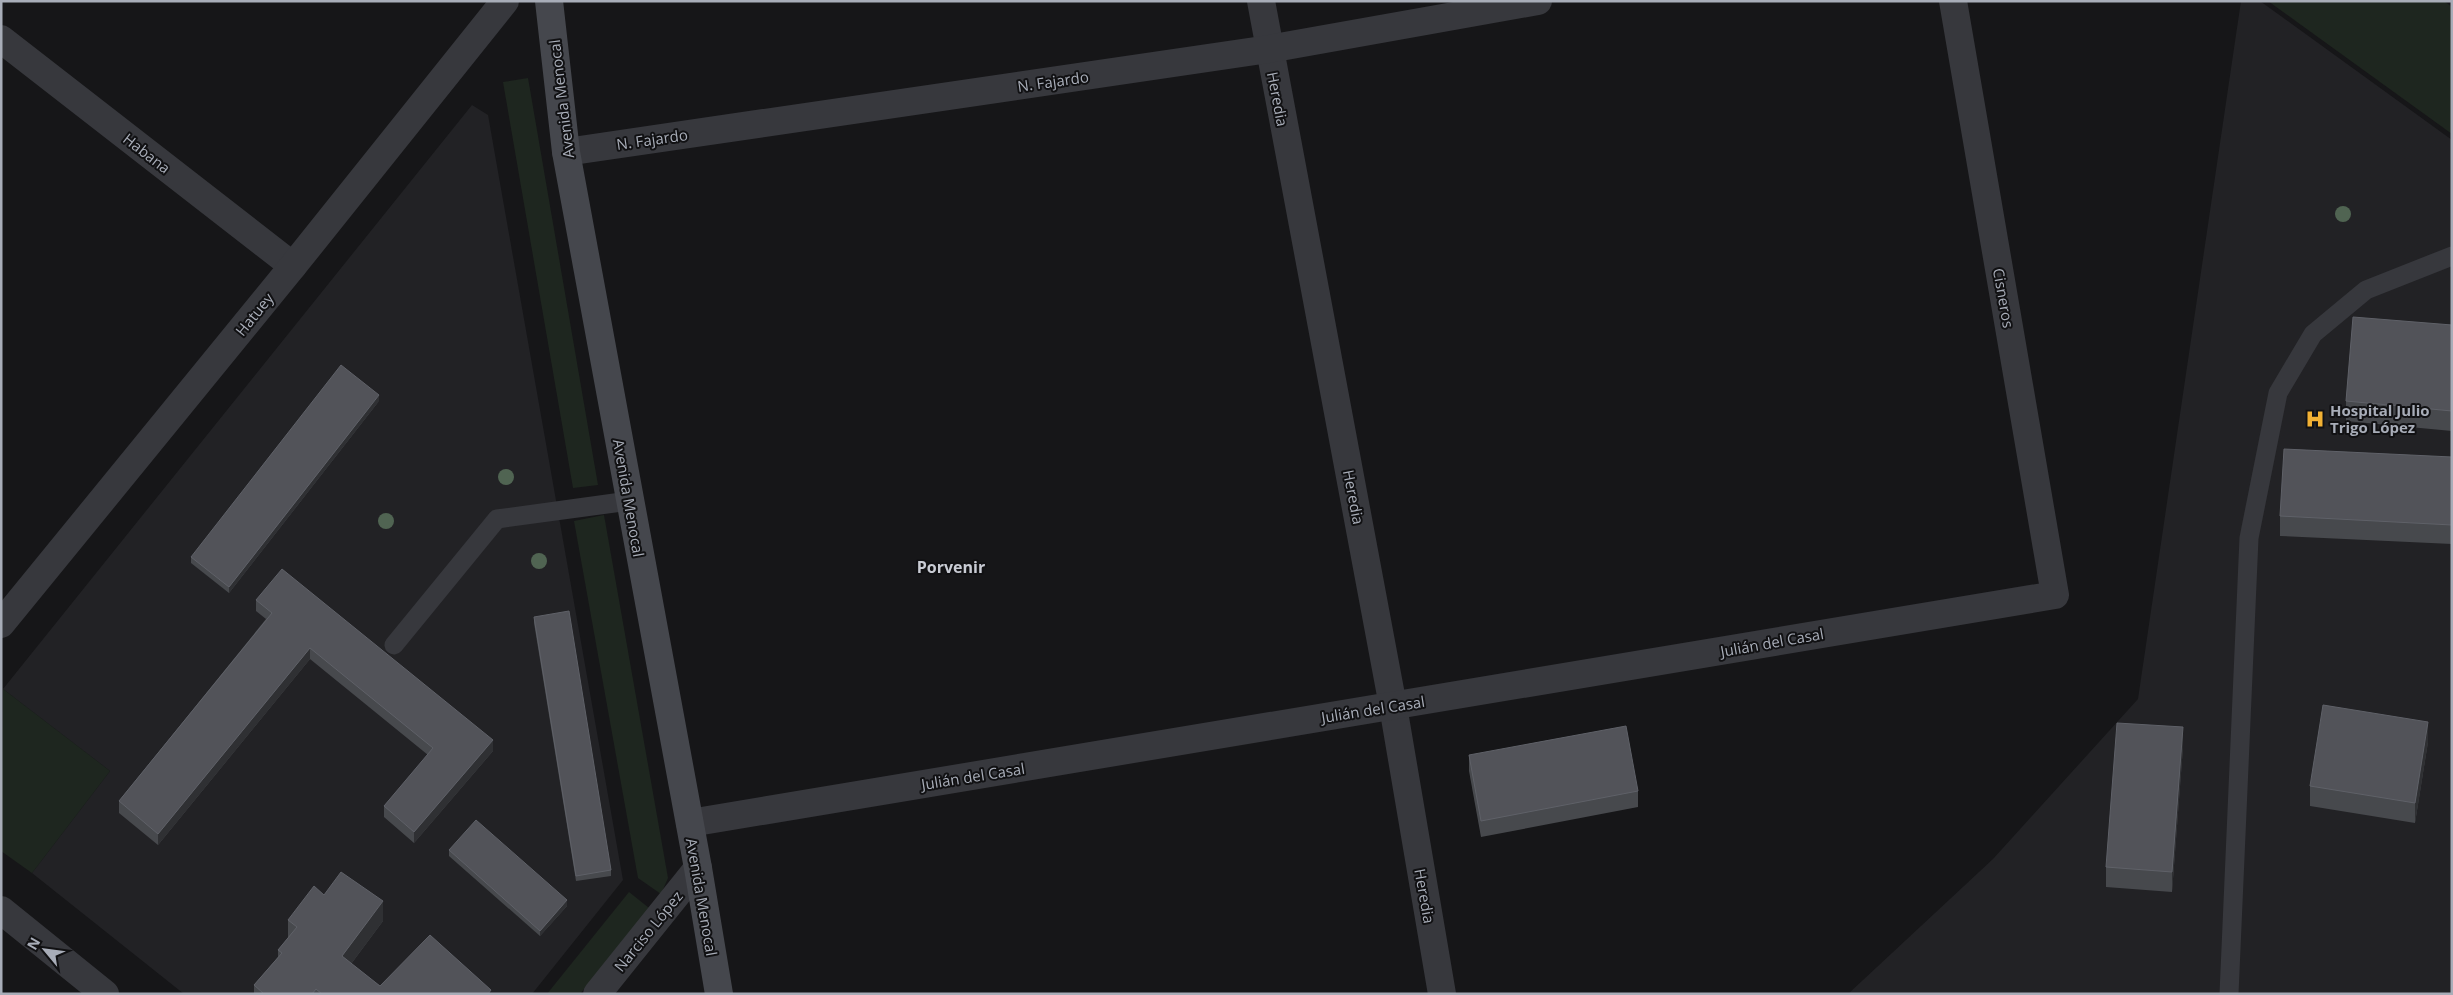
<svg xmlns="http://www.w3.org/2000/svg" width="2453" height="995" viewBox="0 0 2453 995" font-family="'Open Sans',sans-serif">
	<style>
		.built { fill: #222225 }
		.green { fill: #1e261f }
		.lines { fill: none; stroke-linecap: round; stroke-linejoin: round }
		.lane { stroke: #37383d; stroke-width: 19 }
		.street { stroke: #37383d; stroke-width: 28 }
		.secondary { stroke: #45474d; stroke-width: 28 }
		.tree { fill: #506452 }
		.wall { fill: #47494d }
		.shaded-wall { fill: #2f3033 }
		.building { fill: #525359; stroke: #5f6168 }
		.labels { text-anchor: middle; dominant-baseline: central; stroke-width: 4; stroke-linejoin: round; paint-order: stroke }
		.street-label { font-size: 15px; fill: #a8adb8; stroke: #111113 }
		.poi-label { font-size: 15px; font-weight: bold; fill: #a8adb8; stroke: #111113; text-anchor: start }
		.neighbourhood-label { font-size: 16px; font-weight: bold; fill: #c9ccd4; stroke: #111113 }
	</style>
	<rect width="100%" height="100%" fill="#161618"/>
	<!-- built -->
	<g class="built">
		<path d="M 2241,1 L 2260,1 L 2452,140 L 2452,994 L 1848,994 L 1993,859 L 2138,699 Z"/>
		<path d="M 472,105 L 488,115 L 623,880 L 532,994 L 184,994 L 32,873 L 110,771 L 3,689 Z"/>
	</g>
	<!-- green -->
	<g class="green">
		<path d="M 2268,1 L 2444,1 L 2452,7 L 2452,134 Z"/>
		<path d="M 528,78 L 598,485 L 573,488 L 503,82 Z"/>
		<path d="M 604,515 L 668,878 L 661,894 L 638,878 L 574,521 Z"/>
		<path d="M 3,689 L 110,771 L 32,873 L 1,851 Z"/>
		<path d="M 629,892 L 649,908 L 580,994 L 547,994 Z"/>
	</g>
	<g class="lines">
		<!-- lane -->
		<g class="lane">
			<path d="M 394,645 L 497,519 L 629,501"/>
			<path d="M 2229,994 L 2249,538 L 2278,393 L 2313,334 L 2366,290 L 2452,256"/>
		</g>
		<!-- street -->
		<g class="street">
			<path d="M 1261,1 L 1393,706 L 1442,994"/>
			<path d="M 1,39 L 293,266"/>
			<path d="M 566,152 L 1269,49 L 1538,1"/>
			<path d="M 1,624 L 293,266 L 505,1"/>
			<path d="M 690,823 L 2055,595 L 1953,1"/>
			<path d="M 1,910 L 105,994"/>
			<path d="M 597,994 L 698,868"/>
		</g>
		<!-- secondary -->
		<path class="secondary" d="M 549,1 L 566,152 L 698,868 L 719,994"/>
	</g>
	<!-- trees -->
	<g class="tree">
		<circle cx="2343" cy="214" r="8"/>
		<circle cx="506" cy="477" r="8"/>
		<circle cx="386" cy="521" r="8"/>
		<circle cx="539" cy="561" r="8"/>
	</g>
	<!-- wall -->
	<g class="wall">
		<path d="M 2452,325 L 2452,431 L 2346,421 L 2346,401 Z"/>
		<path d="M 379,401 L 229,593 L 191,563 L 191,557 Z"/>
		<path d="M 2452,457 L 2452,544 L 2280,536 L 2280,516 Z"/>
		<path d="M 256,600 L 493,751 L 414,843 L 384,817 L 384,806 L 428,755 L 310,659 L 158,845 L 119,813 L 119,801 L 266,619 L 256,611 Z"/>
		<path d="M 534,617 L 611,870 L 611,876 L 576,881 L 534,623 Z"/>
		<path d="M 2428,742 L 2415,823 L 2310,806 L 2310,786 Z"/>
		<path d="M 2183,747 L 2172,892 L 2106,887 L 2106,867 Z"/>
		<path d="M 1469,755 L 1638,791 L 1638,807 L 1481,837 L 1469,771 Z"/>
		<path d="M 449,850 L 567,906 L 540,936 L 449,856 Z"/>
		<path d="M 324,895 L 383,921 L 351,964 L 380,986 L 491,994 L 254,994 L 254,985 L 278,957 L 278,950 L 288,938 L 288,920 Z"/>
	</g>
	<!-- shaded-wall -->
	<g class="shaded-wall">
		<path d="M 379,395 L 379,401 L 229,593 L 229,587 Z"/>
		<path d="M 310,648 L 310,659 L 158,845 L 158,834 Z"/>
		<path d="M 2428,722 L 2428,742 L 2415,823 L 2415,803 Z"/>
		<path d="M 2183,727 L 2183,747 L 2172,892 L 2172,872 Z"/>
		<path d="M 493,740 L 493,751 L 414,843 L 414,832 Z"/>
		<path d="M 567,900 L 567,906 L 540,936 L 540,931 Z"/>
		<path d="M 383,901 L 383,921 L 342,976 L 342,956 Z"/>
	</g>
	<!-- building -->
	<g class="building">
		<path d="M 2353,317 L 2452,325 L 2452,411 L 2346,401 Z"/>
		<path d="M 341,365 L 379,395 L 229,587 L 191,557 Z"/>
		<path d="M 2284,449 L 2452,457 L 2452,525 L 2280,516 Z"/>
		<path d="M 282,569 L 493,740 L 414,832 L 384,806 L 433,748 L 310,648 L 158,834 L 119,801 L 272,613 L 256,600 Z"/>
		<path d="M 569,611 L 611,870 L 576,876 L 534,617 Z"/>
		<path d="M 2323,705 L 2428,722 L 2415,803 L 2310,786 Z"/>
		<path d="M 2117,723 L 2183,727 L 2172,872 L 2106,867 Z"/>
		<path d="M 1626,726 L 1638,791 L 1481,821 L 1469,755 Z"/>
		<path d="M 476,820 L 567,900 L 540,931 L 449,850 Z"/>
		<path d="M 341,872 L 383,901 L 342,956 L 380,986 L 430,935 L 491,990 L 488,994 L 322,994 L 316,989 L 312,994 L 264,994 L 254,985 L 282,953 L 278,950 L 297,927 L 288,920 L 314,886 L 324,895 Z"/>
	</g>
	<!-- icons -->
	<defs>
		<g id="hospital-bare" transform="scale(1.5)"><path d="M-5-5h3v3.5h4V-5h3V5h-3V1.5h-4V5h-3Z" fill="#f2b134" stroke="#111113" stroke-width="2.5" paint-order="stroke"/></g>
	</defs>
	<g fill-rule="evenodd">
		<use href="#hospital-bare" x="2315" y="419"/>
	</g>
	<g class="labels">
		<!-- street labels -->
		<g class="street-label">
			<text transform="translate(1053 81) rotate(-8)">N. Fajardo</text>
			<text transform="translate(561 99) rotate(-97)">Avenida Menocal</text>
			<text transform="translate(1278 99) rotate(79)">Heredia</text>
			<text transform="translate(652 139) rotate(-8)">N. Fajardo</text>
			<text transform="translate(147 153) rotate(38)">Habana</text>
			<text transform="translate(2004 298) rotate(80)">Cisneros</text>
			<text transform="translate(254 314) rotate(-51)">Hatuey</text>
			<text transform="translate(1354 497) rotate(79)">Heredia</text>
			<text transform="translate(629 498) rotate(80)">Avenida Menocal</text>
			<text transform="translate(1772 642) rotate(-10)">Julián del Casal</text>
			<text transform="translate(1373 709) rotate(-9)">Julián del Casal</text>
			<text transform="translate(973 776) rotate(-9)">Julián del Casal</text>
			<text transform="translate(1425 896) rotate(80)">Heredia</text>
			<text transform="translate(702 897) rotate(80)">Avenida Menocal</text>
			<text transform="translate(648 931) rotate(-51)">Narciso López</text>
		</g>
		<!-- poi labels -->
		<g class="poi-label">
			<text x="2330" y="410">Hospital Julio<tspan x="2330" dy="17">Trigo López</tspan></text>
		</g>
		<!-- neighbourhood labels -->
		<g class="neighbourhood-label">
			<text x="951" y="567">Porvenir</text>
		</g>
	</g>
	<!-- border -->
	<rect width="2453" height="995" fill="none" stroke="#a8adb8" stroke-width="5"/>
	<!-- north arrow -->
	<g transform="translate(45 950) rotate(299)" stroke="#111113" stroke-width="4" paint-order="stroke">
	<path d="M0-4L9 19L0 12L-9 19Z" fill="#a8adb8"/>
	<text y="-8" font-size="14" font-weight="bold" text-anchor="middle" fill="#a8adb8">N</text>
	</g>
</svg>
